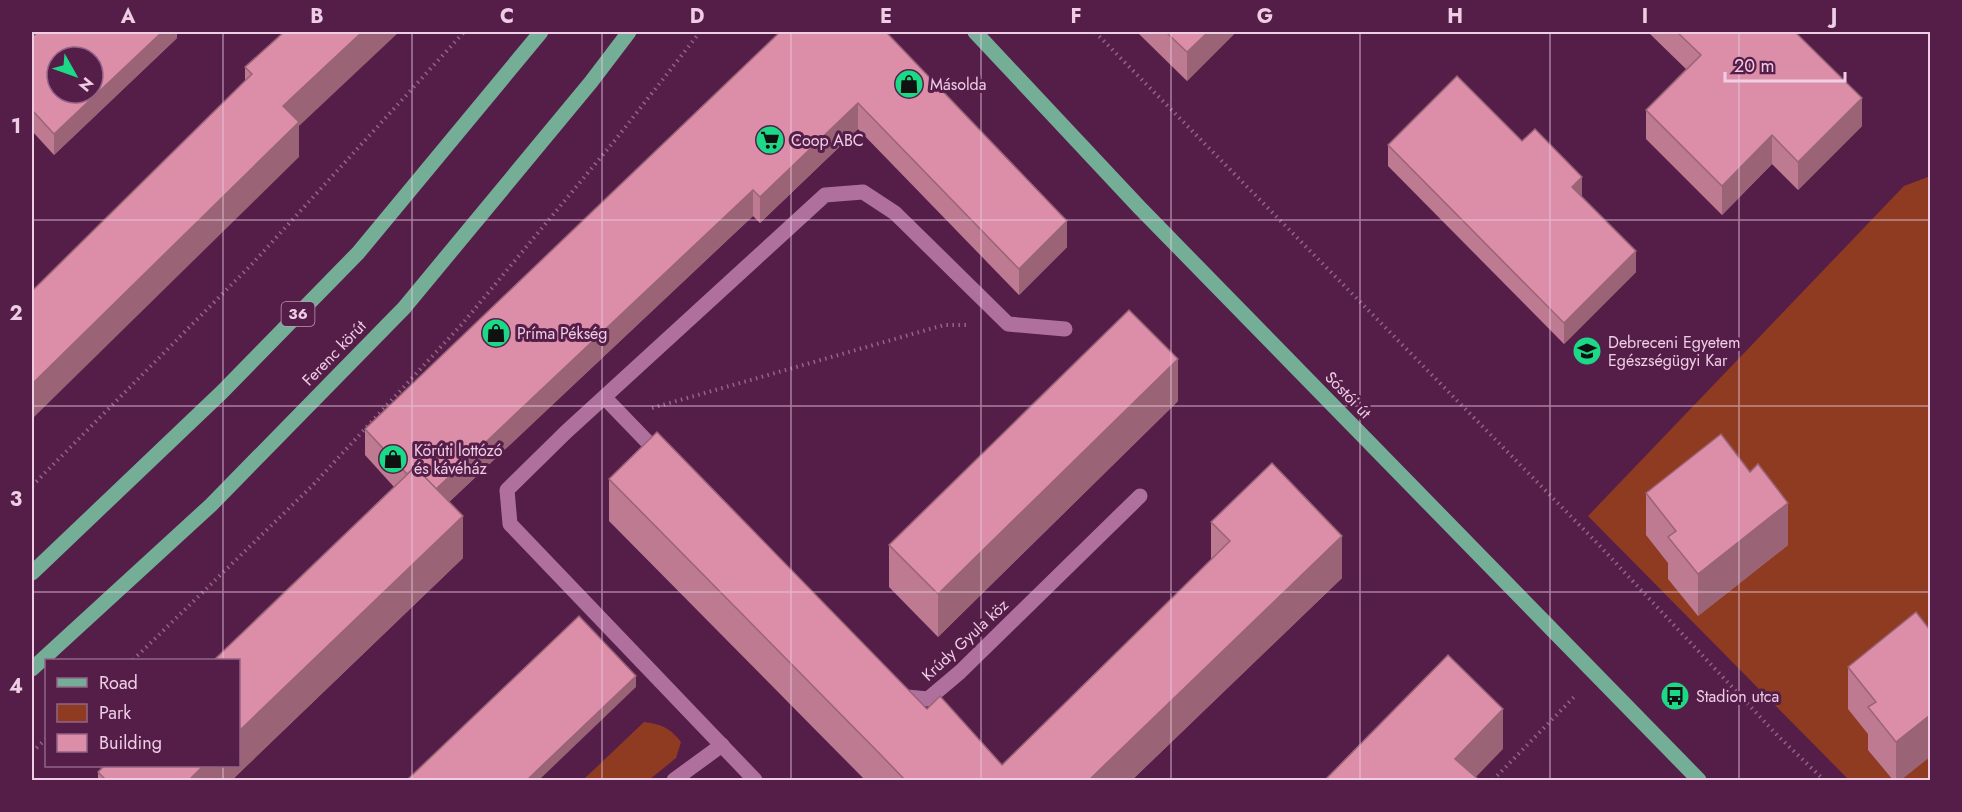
<svg xmlns="http://www.w3.org/2000/svg" width="1962" height="812" viewBox="0 0 1962 812" font-family="Jost,sans-serif">
	<style>
		.green { fill: #8e3b22 }
		.lines { fill: none; stroke-linecap: round; stroke-linejoin: round }
		.path { stroke: #936488; stroke-width: 4; stroke-dasharray: 1.5 4.5; stroke-linecap: butt }
		.minor { stroke: #af709e; stroke-width: 15 }
		.major { stroke: #74ae96; stroke-width: 15 }
		.wall { fill: #bd7a91 }
		.shaded-wall { fill: #9a6376 }
		.building { fill: #dc8ea9; stroke: #9a6376; stroke-width: 1.5; fill-rule: evenodd }
		.grid { fill: none; stroke: #efcde5; stroke-width: 1.5; stroke-opacity: 0.55 }
		.labels { text-anchor: middle; dominant-baseline: central; stroke-width: 6; stroke-linejoin: round; paint-order: stroke }
		.shield { fill: #551e49; stroke: #c198b6; stroke-width: 1.5 }
		.shield-label { font-size: 15px; font-weight: bold; fill: #efcde5 }
		.poi-label { font-size: 16px; fill: #efcde5; stroke: #551e49; text-anchor: start }
		.street-label { font-size: 16px; fill: #efcde5; stroke: #551e49 }
		.neatline { fill: none; stroke: #efcde5; stroke-width: 2 }
		.grid-label { font-size: 20px; text-anchor: middle; font-weight: bold; fill: #efcde5 }
	</style>
	<rect width="100%" height="100%" fill="#551e49"/>
	<!-- green -->
	<g class="green">
		<path d="M 1928,177 L 1930,180 L 1930,780 L 1849,780 L 1588,516 L 1904,186 Z"/>
		<path d="M 644,722 C 661,724 670,728 681,742 L 676,758 L 649,780 L 583,780 Z"/>
	</g>
	<g class="lines">
		<!-- path -->
		<g class="path">
			<path d="M 1095,32 L 1598,544 L 1777,735 L 1824,780"/>
			<path d="M 652,408 L 944,325 L 966,325"/>
			<path d="M 32,486 L 252,264 L 464,32"/>
			<path d="M 133,660 L 313,485 L 463,323 L 616,139 L 700,32"/>
			<path d="M 32,752 L 46,739"/>
			<path d="M 1493,780 L 1576,695"/>
		</g>
		<!-- minor -->
		<g class="minor">
			<path d="M 605,398 L 661,456"/>
			<path d="M 896,691 L 907,697 L 928,699 L 960,672 L 1140,496"/>
			<path d="M 674,780 L 722,745"/>
			<path d="M 755,780 L 510,524 L 507,490 L 566,432 L 825,195 L 863,192 L 895,213 L 1008,324 L 1065,329"/>
		</g>
		<!-- major -->
		<g class="major">
			<path d="M 975,32 L 1139,207 L 1699,780"/>
			<path d="M 32,573 L 222,392 L 358,253 L 541,32"/>
			<path d="M 32,669 L 211,505 L 404,308 L 591,82 L 629,32"/>
		</g>
	</g>
	<!-- wall -->
	<g class="wall">
		<path d="M 177,32 L 177,38 L 54,155 L 32,131 L 32,37 Z"/>
		<path d="M 780,32 L 1067,247 L 1019,295 L 858,129 L 760,223 L 753,216 L 449,502 L 463,558 L 232,780 L 98,780 L 98,772 L 394,487 L 365,455 L 365,429 Z"/>
		<path d="M 1137,32 L 1236,32 L 1187,81 Z"/>
		<path d="M 1648,32 L 1795,32 L 1862,126 L 1798,190 L 1772,164 L 1722,215 L 1646,139 L 1646,110 L 1686,69 Z"/>
		<path d="M 245,67 L 299,126 L 299,157 L 245,80 Z"/>
		<path d="M 1930,132 L 1930,180 L 1928,177 L 1928,134 Z"/>
		<path d="M 1522,141 L 1582,197 L 1636,272 L 1564,344 L 1388,166 L 1388,145 Z"/>
		<path d="M 1178,401 L 938,637 L 889,587 L 889,545 Z"/>
		<path d="M 609,479 L 1002,765 L 1211,560 L 1211,522 L 1342,578 L 1132,780 L 865,780 L 609,521 Z"/>
		<path d="M 1646,493 L 1788,545 L 1698,616 L 1668,579 L 1668,563 L 1646,535 Z"/>
		<path d="M 1916,612 L 1901,780 L 1893,780 L 1868,750 L 1868,734 L 1848,709 L 1848,667 Z"/>
	</g>
	<!-- shaded-wall -->
	<g class="shaded-wall">
		<path d="M 162,32 L 177,32 L 177,38 L 54,155 L 54,134 Z"/>
		<path d="M 362,32 L 399,32 L 299,126 L 299,157 L 32,419 L 32,384 L 283,106 Z"/>
		<path d="M 1208,32 L 1236,32 L 1187,81 L 1187,52 Z"/>
		<path d="M 1862,98 L 1862,126 L 1798,190 L 1798,162 Z"/>
		<path d="M 858,103 L 858,129 L 760,223 L 760,197 Z"/>
		<path d="M 1772,135 L 1772,164 L 1722,215 L 1722,186 Z"/>
		<path d="M 1582,177 L 1582,198 L 1572,187 Z"/>
		<path d="M 753,190 L 753,216 L 428,522 L 428,496 Z"/>
		<path d="M 1067,221 L 1067,247 L 1019,295 L 1019,269 Z"/>
		<path d="M 1636,251 L 1636,272 L 1564,344 L 1564,323 Z"/>
		<path d="M 1178,359 L 1178,401 L 938,637 L 938,594 Z"/>
		<path d="M 1788,503 L 1788,545 L 1698,616 L 1698,574 Z"/>
		<path d="M 463,516 L 463,558 L 232,780 L 189,780 L 204,765 L 238,765 L 238,732 Z"/>
		<path d="M 1342,536 L 1342,578 L 1132,780 L 1089,780 Z"/>
		<path d="M 636,676 L 636,687 L 539,780 L 527,780 Z"/>
		<path d="M 1503,709 L 1503,749 L 1473,780 L 1455,759 Z"/>
		<path d="M 1930,715 L 1930,757 L 1901,780 L 1896,780 L 1896,742 Z"/>
	</g>
	<!-- building -->
	<g class="building">
		<path d="M 38,32 L 162,32 L 54,134 L 32,110 L 32,37 ZM 57,57 L 93,57 L 93,93 L 57,93 Z"/>
		<path d="M 284,32 L 362,32 L 283,106 L 299,122 L 32,384 L 32,291 L 252,74 L 245,67 Z"/>
		<path d="M 780,32 L 886,32 L 1067,221 L 1019,269 L 858,103 L 760,197 L 753,190 L 436,489 L 415,467 L 407,474 L 365,429 Z"/>
		<path d="M 1166,32 L 1208,32 L 1187,52 Z"/>
		<path d="M 1677,32 L 1795,32 L 1862,98 L 1798,162 L 1772,135 L 1722,186 L 1646,110 L 1701,55 Z"/>
		<path d="M 1457,76 L 1522,141 L 1535,129 L 1582,177 L 1572,187 L 1636,251 L 1564,323 L 1388,145 Z"/>
		<path d="M 1129,310 L 1178,359 L 938,594 L 889,545 Z"/>
		<path d="M 657,432 L 927,709 L 940,696 L 1002,765 L 1230,541 L 1211,522 L 1272,463 L 1342,536 L 1089,780 L 905,780 L 881,755 L 609,479 Z"/>
		<path d="M 1721,434 L 1750,472 L 1758,464 L 1788,503 L 1698,574 L 1668,537 L 1676,531 L 1646,493 Z"/>
		<path d="M 415,467 L 463,516 L 238,732 L 238,660 L 214,660 Z"/>
		<path d="M 1916,612 L 1930,630 L 1930,715 L 1896,742 L 1868,707 L 1876,702 L 1848,667 Z"/>
		<path d="M 579,616 L 636,676 L 527,780 L 407,780 Z"/>
		<path d="M 1448,655 L 1503,709 L 1455,759 L 1479,780 L 1325,780 Z"/>
		<path d="M 105,765 L 204,765 L 189,780 L 106,780 L 98,772 Z"/>
	</g>
	<!-- grid -->
	<path class="grid" d="M 223,32 L 223,660M 412,32 L 412,780M 602,32 L 602,780M 791,32 L 791,780M 981,32 L 981,780M 1171,32 L 1171,780M 1360,32 L 1360,780M 1550,32 L 1550,780M 1739,32 L 1739,780M 32,220 L 1930,220M 32,406 L 1930,406M 32,592 L 1930,592M 223,766 L 223,780"/>
	<!-- icons -->
	<defs>
		<g id="shop-disc" transform="scale(1.5)"><circle r="9.5" fill="#1cd988" stroke="#551e49"/><path d="M-5-2.5h2.3a2.7 3.5 0 0 1 5.4 0H5L5.5 6h-11ZM-1.5-2.5h3a1.5 2.3 0 0 0-3 0Z" fill="#111"/></g>
		<g id="supermarket-disc" transform="scale(1.5)"><circle r="9.5" fill="#1cd988" stroke="#551e49"/><path d="M-6-5.5h2.5l.6 2H6L4.5 2H-2.5L-4.4-4H-6ZM-1.5 3.2a1.3 1.3 0 1 0 .1 0ZM3 3.2a1.3 1.3 0 1 0 .1 0Z" fill="#111"/></g>
		<g id="university-disc" transform="scale(1.5)"><circle r="9.5" fill="#1cd988" stroke="#551e49"/><path d="M0-5L7-2L0 1L-7-2ZM-4 1L0 2.5L4 1V4Q0 6-4 4Z" fill="#111"/></g>
		<g id="bus-disc" transform="scale(1.5)"><circle r="9.5" fill="#1cd988" stroke="#551e49"/><path d="M-5-6H5V4H4V6H2V4H-2V6H-4V4H-5ZM-3.5-4V0h7V-4ZM-3.5 1.2v1.5H-2V1.2ZM2 1.2v1.5H3.5V1.2Z" fill="#111"/></g>
	</defs>
	<g fill-rule="evenodd">
		<use href="#shop-disc" x="909" y="84"/>
		<use href="#supermarket-disc" x="770" y="140"/>
		<use href="#shop-disc" x="496" y="333"/>
		<use href="#university-disc" x="1587" y="351"/>
		<use href="#shop-disc" x="393" y="459"/>
		<use href="#bus-disc" x="1675" y="696"/>
	</g>
	<g class="labels">
		<!-- shield labels -->
		<rect class="shield" x="281.5" y="302" width="33" height="24" rx="4.5"/>
		<g class="shield-label">
			<text x="298" y="314">36</text>
		</g>
		<!-- poi labels -->
		<g class="poi-label">
			<text x="930" y="84">Másolda</text>
			<text x="791" y="140">Coop ABC</text>
			<text x="517" y="333">Príma Pékség</text>
			<text x="1608" y="342">Debreceni Egyetem<tspan x="1608" dy="18">Egészségügyi Kar</tspan></text>
			<text x="414" y="450">Körúti lottózó<tspan x="414" dy="18">és kávéház</tspan></text>
			<text x="1696" y="696">Stadion utca</text>
		</g>
		<!-- street labels -->
		<g class="street-label">
			<text transform="translate(334 353) rotate(-46)">Ferenc körút</text>
			<text transform="translate(1348 395) rotate(46)">Sóstói út</text>
			<text transform="translate(965 640) rotate(-43)">Krúdy Gyula köz</text>
		</g>
	</g>
	<!-- border -->
	<rect width="1962" height="812" fill="none" stroke="#551e49" stroke-width="66"/>
	<!-- legend -->
	<rect x="45" y="659" width="195" height="108" fill="#551e49" stroke="#936487" stroke-width="1.5"/>
	<rect x="57" y="678" width="30" height="9" fill="#74ae96" stroke="#936487" stroke-width="1.5"/>
	<text x="99" y="689" font-size="18" fill="#efcde5">Road</text>
	<rect x="57" y="704" width="30" height="18" fill="#8e3b22" stroke="#936487" stroke-width="1.5"/>
	<text x="99" y="719" font-size="18" fill="#efcde5">Park</text>
	<rect x="57" y="734" width="30" height="18" fill="#dc8ea9" stroke="#936487" stroke-width="1.5"/>
	<text x="99" y="749" font-size="18" fill="#efcde5">Building</text>
	<!-- north arrow -->
	<g transform="translate(75 75) rotate(130)"><circle r="28" fill="#551e49" stroke="#936487" stroke-width="1.5"/>
	<path d="M0-4.5L10 22L0 15L-10 22Z" fill="#1cd988"/>
	<text y="-9" font-size="16" font-weight="bold" text-anchor="middle" fill="#efcde5">N</text>
	</g>
	<!-- scale -->
	<path d="M1725 72v9h120v-9" fill="none" stroke="#efcde5" stroke-width="3"/>
	<text x="1734" y="72" font-size="18" fill="#efcde5" stroke="#551e49" stroke-width="4.5" paint-order="stroke">20 m</text>
	<rect x="33" y="33" width="1896" height="746" class="neatline"/>
	<g class="grid-label">
		<text x="128" y="23">A</text>
		<text x="317" y="23">B</text>
		<text x="507" y="23">C</text>
		<text x="697" y="23">D</text>
		<text x="886" y="23">E</text>
		<text x="1076" y="23">F</text>
		<text x="1265" y="23">G</text>
		<text x="1455" y="23">H</text>
		<text x="1645" y="23">I</text>
		<text x="1834" y="23">J</text>
		<text x="16" y="133">1</text>
		<text x="16" y="320">2</text>
		<text x="16" y="506">3</text>
		<text x="16" y="693">4</text>
	</g>
</svg>
